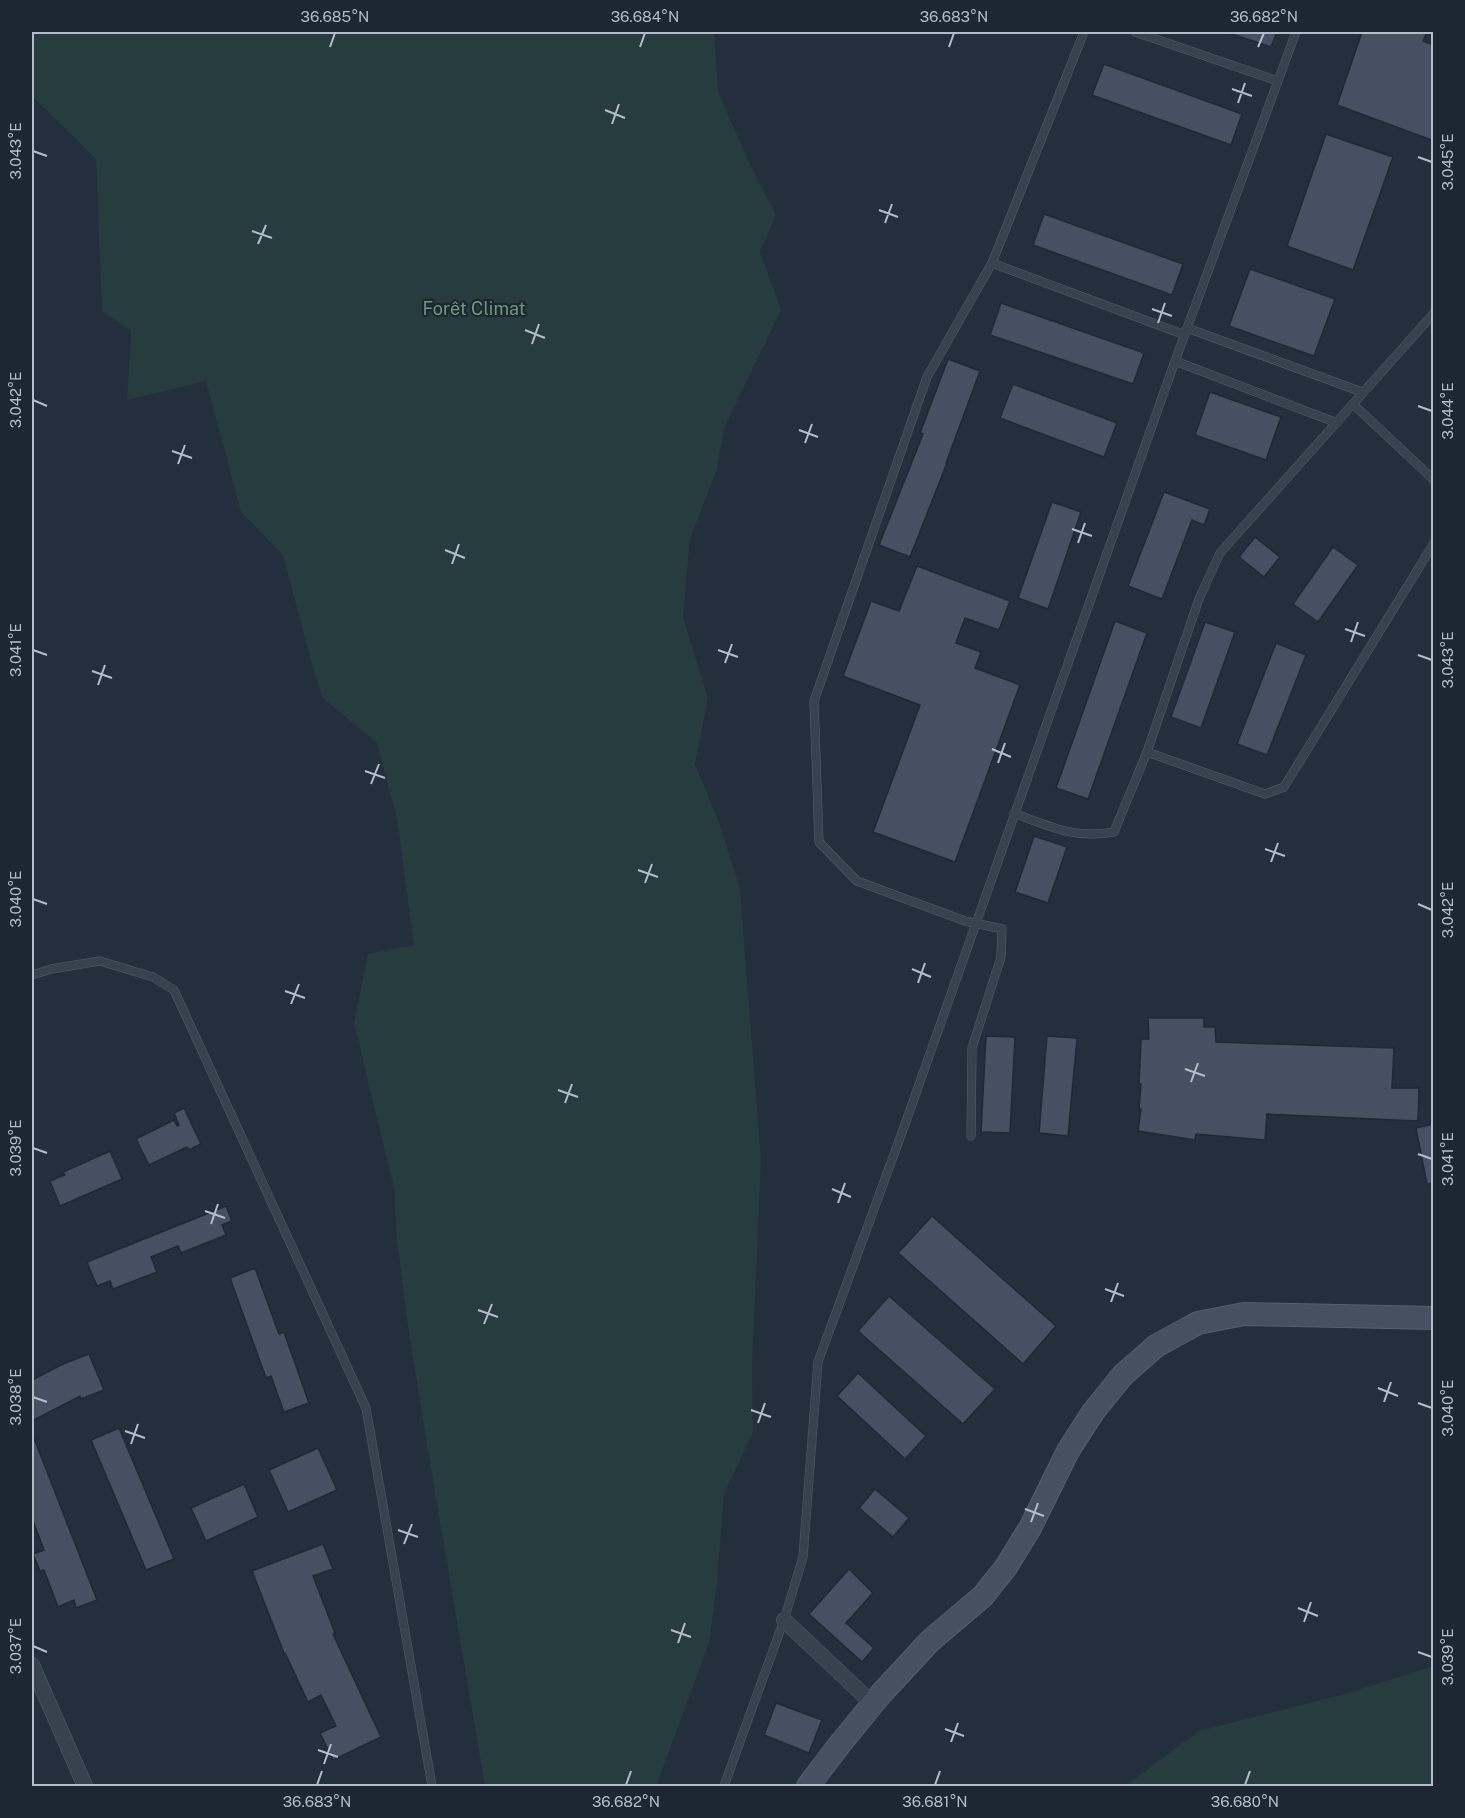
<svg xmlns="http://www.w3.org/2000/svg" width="1465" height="1818" viewBox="0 0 1465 1818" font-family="'Public Sans',sans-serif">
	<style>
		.green { fill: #263c3f }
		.building { fill: #455162; stroke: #1f2835; stroke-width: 1.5 }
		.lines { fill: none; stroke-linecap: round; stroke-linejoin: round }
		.lane-casing { stroke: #565f6c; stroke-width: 9 }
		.street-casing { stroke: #565f6c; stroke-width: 16 }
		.secondary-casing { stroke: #565f6c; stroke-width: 24 }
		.lane { stroke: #38414e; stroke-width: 8 }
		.street { stroke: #38414e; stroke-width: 15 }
		.secondary { stroke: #465061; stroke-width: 22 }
		.ticks { fill: none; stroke: #b4bcc9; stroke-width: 2 }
		.labels { text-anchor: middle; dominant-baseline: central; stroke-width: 4.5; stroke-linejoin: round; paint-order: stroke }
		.park-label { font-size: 18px; fill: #6b9a76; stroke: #1d2633 }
		.neatline { fill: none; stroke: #b4bcc9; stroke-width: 2 }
		.ticks-label { font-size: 15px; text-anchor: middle; fill: #b4bcc9 }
	</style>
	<rect width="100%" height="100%" fill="#242f3e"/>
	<!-- green -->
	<g class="green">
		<path d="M 32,32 L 714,32 L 718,92 L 748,160 L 776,215 L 760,252 L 781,310 L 724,428 L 717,469 L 690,539 L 683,618 L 708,698 L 695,764 L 720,825 L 740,889 L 761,1159 L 752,1367 L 753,1432 L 724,1494 L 717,1584 L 709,1643 L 657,1784 L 653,1786 L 485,1786 L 431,1469 L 408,1326 L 397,1241 L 394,1188 L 354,1023 L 368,954 L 414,945 L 397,819 L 377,743 L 323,698 L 314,671 L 283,555 L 241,512 L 206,381 L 127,400 L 131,331 L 102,311 L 96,159 L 32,96 Z"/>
		<path d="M 1433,1666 L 1433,1786 L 1125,1786 L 1199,1731 L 1345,1694 Z"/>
	</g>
	<!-- building -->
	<g class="building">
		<path d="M 1232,32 L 1277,32 L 1271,47 L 1232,34 Z"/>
		<path d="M 1362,32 L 1427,32 L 1423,41 L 1434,45 L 1434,141 L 1337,105 Z"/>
		<path d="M 1104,64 L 1242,114 L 1231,145 L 1092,95 Z"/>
		<path d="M 1326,134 L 1393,157 L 1353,270 L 1287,246 Z"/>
		<path d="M 1044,214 L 1183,264 L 1172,295 L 1033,245 Z"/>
		<path d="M 1250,269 L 1335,299 L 1314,356 L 1229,326 Z"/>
		<path d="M 1001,303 L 1144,353 L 1133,384 L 990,335 Z"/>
		<path d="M 948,359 L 980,371 L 946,463 L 947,463 L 910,557 L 879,545 L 923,434 L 920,433 Z"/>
		<path d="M 1013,384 L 1117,423 L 1104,457 L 1000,418 Z"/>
		<path d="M 1210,392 L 1281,417 L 1266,460 L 1195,435 Z"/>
		<path d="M 1164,492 L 1210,509 L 1204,525 L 1192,520 L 1162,599 L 1128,586 Z"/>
		<path d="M 1052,502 L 1081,512 L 1048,609 L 1018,598 Z"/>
		<path d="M 1255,537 L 1280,557 L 1264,577 L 1239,557 Z"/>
		<path d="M 1333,547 L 1358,565 L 1318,622 L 1293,604 Z"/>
		<path d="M 917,566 L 1010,601 L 999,630 L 965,618 L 956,643 L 981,652 L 975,668 L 1020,685 L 955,862 L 873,832 L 920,705 L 843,676 L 871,601 L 899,611 Z"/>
		<path d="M 1115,621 L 1147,633 L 1088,799 L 1056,788 Z"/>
		<path d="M 1205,622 L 1235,632 L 1201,728 L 1171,717 Z"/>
		<path d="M 1276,643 L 1306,655 L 1267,755 L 1237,744 Z"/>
		<path d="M 1034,836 L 1067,847 L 1048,903 L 1015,892 Z"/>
		<path d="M 1148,1018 L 1204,1018 L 1204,1027 L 1215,1027 L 1216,1042 L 1394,1048 L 1392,1088 L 1419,1088 L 1418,1121 L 1267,1114 L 1265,1140 L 1196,1134 L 1195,1140 L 1138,1131 L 1141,1109 L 1139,1109 L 1141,1084 L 1139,1084 L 1141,1039 L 1149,1039 Z"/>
		<path d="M 986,1036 L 1015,1037 L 1010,1133 L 981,1132 Z"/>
		<path d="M 1047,1036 L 1077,1038 L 1068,1136 L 1039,1133 Z"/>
		<path d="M 184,1108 L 201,1144 L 189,1150 L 187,1147 L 149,1165 L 136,1139 L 174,1120 L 177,1126 L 179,1125 L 174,1113 Z"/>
		<path d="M 1434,1124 L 1434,1183 L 1427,1184 L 1416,1128 Z"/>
		<path d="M 110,1151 L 122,1179 L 60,1206 L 50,1181 L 65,1175 L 63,1172 Z"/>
		<path d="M 226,1206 L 232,1221 L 222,1225 L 226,1235 L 181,1253 L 178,1246 L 151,1257 L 157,1272 L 113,1289 L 110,1281 L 97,1286 L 87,1262 Z"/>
		<path d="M 932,1216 L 1056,1326 L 1023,1364 L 898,1253 Z"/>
		<path d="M 255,1268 L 279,1334 L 284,1332 L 309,1403 L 284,1412 L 271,1376 L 266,1378 L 230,1278 Z"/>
		<path d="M 889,1296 L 995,1389 L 963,1424 L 858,1331 Z"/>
		<path d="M 89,1354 L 104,1390 L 81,1399 L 80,1396 L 32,1421 L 32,1380 L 63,1364 Z"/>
		<path d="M 858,1373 L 926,1436 L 905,1459 L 837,1396 Z"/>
		<path d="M 119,1428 L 174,1559 L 146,1570 L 91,1440 Z"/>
		<path d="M 32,1433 L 97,1600 L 76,1608 L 74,1600 L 58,1607 L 44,1570 L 40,1571 L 33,1554 L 44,1550 L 32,1518 Z"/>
		<path d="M 318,1448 L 337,1490 L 288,1512 L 269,1470 Z"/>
		<path d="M 244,1484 L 258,1517 L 206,1541 L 191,1508 Z"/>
		<path d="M 875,1489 L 909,1518 L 893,1537 L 859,1508 Z"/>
		<path d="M 323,1544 L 333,1569 L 313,1576 L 335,1633 L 333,1634 L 381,1737 L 333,1760 L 320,1733 L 336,1726 L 321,1695 L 308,1702 L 285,1653 L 284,1653 L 252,1571 Z"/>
		<path d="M 849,1569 L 873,1593 L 846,1623 L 874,1648 L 862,1662 L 809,1614 Z"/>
		<path d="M 776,1703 L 822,1720 L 809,1753 L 764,1735 Z"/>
	</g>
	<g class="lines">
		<!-- lane casing -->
		<g class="lane-casing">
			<g id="lane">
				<path d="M 1084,32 L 992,263 L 1185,335"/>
				<path d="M 1135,32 L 1278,81"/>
				<path d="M 1187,328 L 1362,392"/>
				<path d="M 1175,361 L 1337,423"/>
				<path d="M 1354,405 L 1434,480"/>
				<path d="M 1147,752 L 1265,794 L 1284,787 L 1434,543"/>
				<path d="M 1014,813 C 1050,827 1075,839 1114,832 L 1147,752 L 1199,599 L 1220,553 L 1434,313"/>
				<path d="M 32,975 L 51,969 L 100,961 L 153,977 L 174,990 L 366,1408 L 432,1786"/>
				<path d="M 971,1136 L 972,1048 L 1001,957 L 1002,929 L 965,921 L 857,881 L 819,842 L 814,701 L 927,377 L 992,263"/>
				<path d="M 724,1786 L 784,1620 L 803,1557 L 818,1362 L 904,1127 L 1175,361 L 1296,32"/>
			</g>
		</g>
		<!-- street casing -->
		<g class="street-casing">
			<g id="street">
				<path d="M 784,1620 L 873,1704"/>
				<path d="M 32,1665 L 85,1786"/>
			</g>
		</g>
		<!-- secondary casing -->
		<g class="secondary-casing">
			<path id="secondary" d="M 808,1786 L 840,1744 L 880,1695 L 930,1641 L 983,1596 L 1006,1567 L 1030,1528 L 1068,1451 L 1093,1412 L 1123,1375 L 1156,1346 L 1198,1323 L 1244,1314 L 1434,1318"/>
		</g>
		<!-- lane -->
		<use href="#lane" class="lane"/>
		<!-- street -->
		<use href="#street" class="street"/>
		<!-- secondary -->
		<use href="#secondary" class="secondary"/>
	</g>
	<!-- ticks -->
	<path class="ticks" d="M 330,47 L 335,33M 640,47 L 645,33M 949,47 L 954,33M 1258,47 L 1264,33M 1232,89 L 1252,96M 1238,103 L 1245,83M 605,110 L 625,118M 612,124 L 619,104M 33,151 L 47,156M 1418,157 L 1432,162M 879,210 L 898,217M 885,223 L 892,204M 252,231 L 272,238M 258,244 L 266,225M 1152,309 L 1172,316M 1158,323 L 1165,303M 525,330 L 545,338M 532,344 L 539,324M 33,400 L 47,406M 1418,406 L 1432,411M 799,430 L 818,437M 805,443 L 812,424M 172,451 L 192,458M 178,464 L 185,445M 1072,529 L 1092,536M 1078,543 L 1085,523M 445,550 L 465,558M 452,564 L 459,544M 1345,629 L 1365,636M 1351,642 L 1358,622M 33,650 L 47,655M 718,650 L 738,657M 1418,655 L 1432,660M 725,663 L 732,644M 92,671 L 112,678M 98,685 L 105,665M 992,749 L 1011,757M 998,763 L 1005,743M 365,771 L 385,778M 371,784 L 379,764M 1265,849 L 1285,856M 1271,862 L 1278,843M 638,870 L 658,877M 645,883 L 652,864M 33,899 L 47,904M 1418,904 L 1432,910M 912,969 L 931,977M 918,983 L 925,963M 285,991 L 305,998M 291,1004 L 299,984M 1185,1069 L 1205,1076M 1191,1082 L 1198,1063M 558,1090 L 578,1097M 565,1103 L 572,1084M 33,1148 L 47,1153M 1418,1154 L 1432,1159M 832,1189 L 851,1197M 838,1203 L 845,1183M 205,1211 L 225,1218M 211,1224 L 218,1204M 1105,1289 L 1124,1296M 1111,1302 L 1118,1283M 478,1310 L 498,1317M 484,1324 L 492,1304M 1378,1388 L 1398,1396M 33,1397 L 47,1402M 1384,1402 L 1391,1382M 1418,1403 L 1432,1408M 751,1410 L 771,1417M 758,1423 L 765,1403M 125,1431 L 145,1438M 131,1444 L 138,1424M 1025,1509 L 1044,1516M 1031,1522 L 1038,1503M 398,1530 L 418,1537M 404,1544 L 412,1524M 1298,1608 L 1318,1616M 1304,1622 L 1311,1602M 671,1630 L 691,1637M 678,1643 L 685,1623M 33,1646 L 47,1652M 1418,1652 L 1432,1657M 945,1729 L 964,1736M 951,1742 L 958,1723M 318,1750 L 338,1757M 324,1764 L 331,1744M 317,1785 L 322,1771M 626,1785 L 631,1771M 935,1785 L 940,1771M 1245,1785 L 1250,1771"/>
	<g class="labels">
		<!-- park labels -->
		<g class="park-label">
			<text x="474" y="308">Forêt Climat</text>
		</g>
	</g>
	<!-- border -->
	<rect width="1465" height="1818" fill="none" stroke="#1d2633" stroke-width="66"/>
	<rect x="33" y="33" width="1399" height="1752" class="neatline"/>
	<g class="ticks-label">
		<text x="335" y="22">36.685°N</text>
		<text x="645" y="22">36.684°N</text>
		<text x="954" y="22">36.683°N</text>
		<text x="1264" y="22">36.682°N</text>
		<text transform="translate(16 151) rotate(-90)" y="5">3.043°E</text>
		<text transform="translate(1448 162) rotate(-90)" y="5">3.045°E</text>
		<text transform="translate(16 400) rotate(-90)" y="5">3.042°E</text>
		<text transform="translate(1448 411) rotate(-90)" y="5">3.044°E</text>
		<text transform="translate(16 650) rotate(-90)" y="5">3.041°E</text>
		<text transform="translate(1448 660) rotate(-90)" y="5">3.043°E</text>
		<text transform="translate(16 899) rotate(-90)" y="5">3.040°E</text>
		<text transform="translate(1448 910) rotate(-90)" y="5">3.042°E</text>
		<text transform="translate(16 1148) rotate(-90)" y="5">3.039°E</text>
		<text transform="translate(1448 1159) rotate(-90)" y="5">3.041°E</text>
		<text transform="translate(16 1397) rotate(-90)" y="5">3.038°E</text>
		<text transform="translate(1448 1408) rotate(-90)" y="5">3.040°E</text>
		<text transform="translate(16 1646) rotate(-90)" y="5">3.037°E</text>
		<text transform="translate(1448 1657) rotate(-90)" y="5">3.039°E</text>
		<text x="317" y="1807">36.683°N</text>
		<text x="626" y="1807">36.682°N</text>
		<text x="935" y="1807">36.681°N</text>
		<text x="1245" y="1807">36.680°N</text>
	</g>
</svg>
